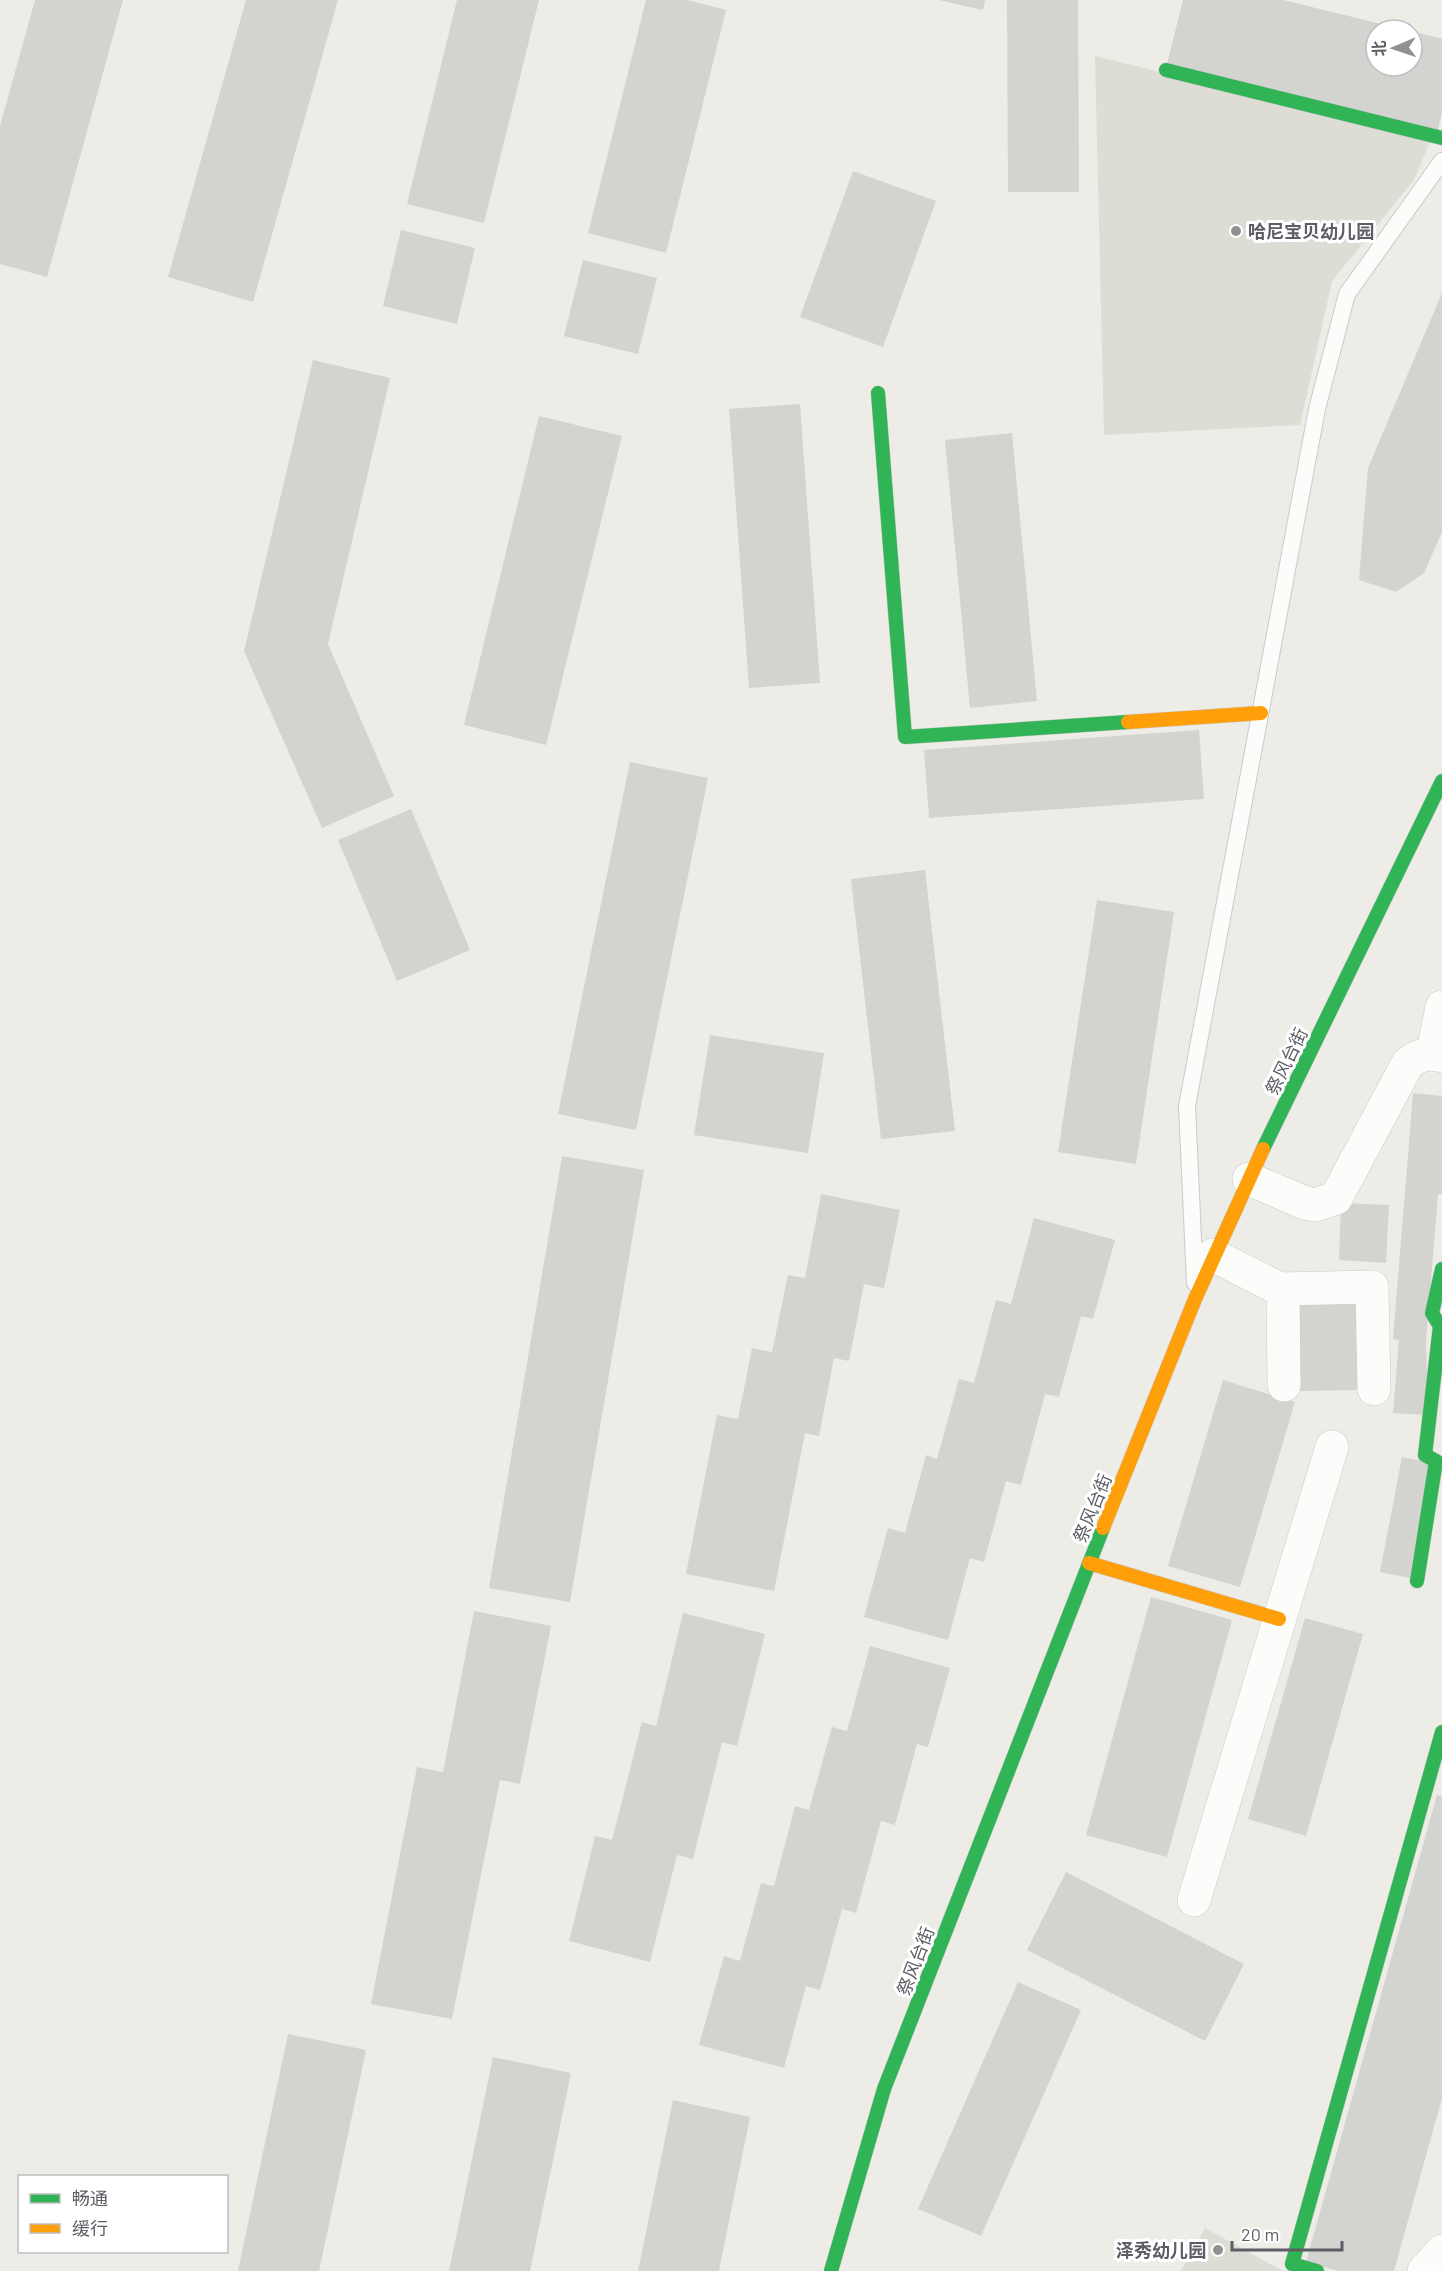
<svg xmlns="http://www.w3.org/2000/svg" width="1442" height="2271" viewBox="0 0 1442 2271" font-family="Barlow,'Noto Sans SC',sans-serif">
	<style>
		.education { fill: #dddcd5 }
		.building { fill: #d3d3d0 }
		.lines { fill: none; stroke-linecap: round; stroke-linejoin: round }
		.lane-casing { stroke: #cacac9; stroke-width: 18 }
		.street-casing { stroke: #cacac9; stroke-width: 34 }
		.fast-casing { stroke: #c8c8c8; stroke-width: 15 }
		.slow-casing { stroke: #c8c8c8; stroke-width: 15 }
		.lane { stroke: #fcfcfb; stroke-width: 16 }
		.street { stroke: #fcfcfb; stroke-width: 33 }
		.fast { stroke: #30b455; stroke-width: 14 }
		.slow { stroke: #ff9f0a; stroke-width: 14 }
		.poi-dot { fill: #8f9092; stroke: #fff; stroke-width: 2 }
		.labels { text-anchor: middle; dominant-baseline: central; stroke-width: 6; stroke-linejoin: round; paint-order: stroke }
		.poi-label { font-size: 18px; font-weight: bold; fill: #5d5e65; stroke: #fff; text-anchor: start }
		.street-label { font-size: 18px; fill: #5d5e65; stroke: #fff }
	</style>
	<rect width="100%" height="100%" fill="#edece7"/>
	<!-- education -->
	<g class="education">
		<path d="M 1095,56 L 1431,139 L 1414,180 L 1332,281 L 1300,425 L 1104,435 Z"/>
		<path d="M 1205,2228 L 1283,2271 L 1181,2271 Z"/>
	</g>
	<!-- building -->
	<g class="building">
		<path d="M 35,0 L 123,0 L 47,277 L 0,264 L 0,126 Z"/>
		<path d="M 246,0 L 338,0 L 253,302 L 168,277 Z"/>
		<path d="M 457,0 L 539,0 L 484,223 L 407,204 Z"/>
		<path d="M 646,0 L 687,0 L 726,10 L 666,253 L 588,233 Z"/>
		<path d="M 939,0 L 985,0 L 983,10 Z"/>
		<path d="M 1007,0 L 1078,0 L 1079,192 L 1008,192 Z"/>
		<path d="M 1183,0 L 1283,0 L 1402,29 L 1376,30 L 1376,66 L 1412,66 L 1412,31 L 1442,39 L 1442,111 L 1438,130 L 1167,64 Z"/>
		<path d="M 853,171 L 936,201 L 883,347 L 800,317 Z"/>
		<path d="M 401,230 L 475,248 L 457,324 L 383,306 Z"/>
		<path d="M 583,260 L 657,278 L 638,354 L 564,336 Z"/>
		<path d="M 1442,293 L 1442,532 L 1424,573 L 1396,592 L 1359,580 L 1368,468 Z"/>
		<path d="M 313,360 L 390,378 L 328,644 L 394,796 L 322,828 L 244,651 Z"/>
		<path d="M 800,404 L 820,683 L 749,688 L 729,409 Z"/>
		<path d="M 539,416 L 622,436 L 546,745 L 464,725 Z"/>
		<path d="M 1012,433 L 1037,701 L 970,708 L 945,440 Z"/>
		<path d="M 1199,730 L 1204,799 L 929,818 L 924,750 Z"/>
		<path d="M 630,762 L 708,778 L 636,1130 L 558,1114 Z"/>
		<path d="M 411,809 L 470,950 L 397,981 L 338,840 Z"/>
		<path d="M 925,870 L 955,1131 L 881,1139 L 851,879 Z"/>
		<path d="M 1097,900 L 1174,912 L 1136,1164 L 1058,1152 Z"/>
		<path d="M 710,1035 L 824,1053 L 808,1153 L 694,1135 Z"/>
		<path d="M 1413,1093 L 1442,1096 L 1442,1194 L 1438,1194 L 1426,1342 L 1428,1415 L 1393,1413 L 1399,1340 L 1393,1339 Z"/>
		<path d="M 562,1156 L 644,1170 L 570,1602 L 489,1588 Z"/>
		<path d="M 821,1194 L 900,1210 L 884,1288 L 864,1284 L 849,1361 L 834,1358 L 819,1436 L 805,1433 L 774,1591 L 686,1574 L 717,1415 L 738,1419 L 752,1348 L 772,1352 L 788,1275 L 805,1278 Z"/>
		<path d="M 1341,1203 L 1389,1205 L 1386,1263 L 1339,1260 Z"/>
		<path d="M 1034,1218 L 1115,1240 L 1093,1319 L 1081,1316 L 1059,1397 L 1045,1394 L 1021,1485 L 1006,1481 L 984,1562 L 970,1558 L 948,1640 L 864,1617 L 888,1528 L 905,1533 L 926,1455 L 937,1459 L 959,1379 L 974,1383 L 996,1300 L 1011,1304 Z"/>
		<path d="M 1359,1297 L 1361,1390 L 1296,1391 L 1294,1299 Z"/>
		<path d="M 1223,1380 L 1295,1402 L 1240,1587 L 1168,1566 Z"/>
		<path d="M 1402,1457 L 1432,1463 L 1410,1578 L 1380,1572 Z"/>
		<path d="M 1151,1597 L 1232,1620 L 1167,1857 L 1086,1835 Z"/>
		<path d="M 474,1611 L 551,1626 L 520,1784 L 500,1780 L 452,2019 L 371,2004 L 417,1767 L 443,1772 Z"/>
		<path d="M 683,1613 L 765,1634 L 737,1746 L 722,1742 L 693,1859 L 677,1855 L 650,1962 L 569,1941 L 595,1836 L 612,1840 L 642,1722 L 656,1726 Z"/>
		<path d="M 1305,1618 L 1363,1634 L 1306,1836 L 1248,1819 Z"/>
		<path d="M 870,1646 L 950,1668 L 928,1747 L 917,1744 L 895,1825 L 881,1821 L 856,1913 L 842,1909 L 820,1990 L 806,1986 L 784,2068 L 699,2045 L 724,1956 L 740,1961 L 761,1883 L 774,1886 L 795,1806 L 809,1810 L 832,1727 L 847,1731 Z"/>
		<path d="M 1437,1795 L 1442,1797 L 1442,2098 L 1394,2271 L 1338,2271 L 1306,2262 Z"/>
		<path d="M 1066,1872 L 1244,1964 L 1205,2041 L 1027,1950 Z"/>
		<path d="M 1018,1982 L 1081,2010 L 981,2236 L 918,2209 Z"/>
		<path d="M 288,2034 L 366,2050 L 319,2271 L 238,2271 Z"/>
		<path d="M 493,2057 L 571,2073 L 530,2271 L 449,2271 Z"/>
		<path d="M 673,2100 L 750,2117 L 719,2271 L 638,2271 Z"/>
	</g>
	<g class="lines">
		<!-- lane casing -->
		<g class="lane-casing">
			<path id="lane" d="M 1195,1283 L 1187,1106 L 1317,409 L 1347,294 L 1442,161"/>
		</g>
		<!-- street casing -->
		<g class="street-casing">
			<g id="street">
				<path d="M 1433,1053 L 1442,1007"/>
				<path d="M 1249,1179 L 1305,1203 L 1315,1205 L 1336,1198 L 1408,1063 C 1420,1055 1428,1052 1442,1056"/>
				<path d="M 1213,1255 L 1280,1289 L 1372,1287 L 1374,1389"/>
				<path d="M 1283,1289 L 1284,1385"/>
				<path d="M 1194,1900 L 1332,1447"/>
				<path d="M 1424,2271 L 1442,2251"/>
			</g>
		</g>
		<!-- fast casing -->
		<g class="fast-casing">
			<g id="fast">
				<path d="M 1166,70 L 1442,138"/>
				<path d="M 878,393 L 905,737 L 1128,722"/>
				<path d="M 1263,1149 L 1442,781"/>
				<path d="M 1417,1581 L 1436,1461 L 1425,1455 L 1440,1326 L 1432,1313 L 1442,1269"/>
				<path d="M 831,2271 L 884,2089 L 1103,1528"/>
				<path d="M 1317,2271 L 1292,2264 L 1442,1732"/>
			</g>
		</g>
		<!-- slow casing -->
		<g class="slow-casing">
			<g id="slow">
				<path d="M 1128,722 L 1261,713"/>
				<path d="M 1103,1528 L 1195,1299 L 1263,1149"/>
				<path d="M 1089,1563 L 1279,1619"/>
			</g>
		</g>
		<!-- lane -->
		<use href="#lane" class="lane"/>
		<!-- street -->
		<use href="#street" class="street"/>
		<!-- fast -->
		<use href="#fast" class="fast"/>
		<!-- slow -->
		<use href="#slow" class="slow"/>
	</g>
	<!-- markers -->
	<g class="poi-dot">
		<circle cx="1236" cy="231" r="6"/>
		<circle cx="1218" cy="2250" r="6"/>
	</g>
	<g class="labels">
		<!-- poi labels -->
		<g class="poi-label">
			<text x="1248" y="231">哈尼宝贝幼儿园</text>
			<text x="1206" y="2250" text-anchor="end">泽秀幼儿园</text>
		</g>
		<!-- street labels -->
		<g class="street-label">
			<text transform="translate(1286 1061) rotate(-64)">祭风台街</text>
			<text transform="translate(1092 1508) rotate(-68)">祭风台街</text>
			<text transform="translate(915 1961) rotate(-69)">祭风台街</text>
		</g>
	</g>
	<!-- legend -->
	<rect x="18" y="2175" width="210" height="78" fill="#ffffff" stroke="#bebfc1" stroke-width="1.5"/>
	<rect x="30" y="2194" width="30" height="9" fill="#30b455" stroke="#bebfc1" stroke-width="1.5"/>
	<text x="72" y="2205" font-size="18" fill="#5d5e65">畅通</text>
	<rect x="30" y="2224" width="30" height="9" fill="#ff9f0a" stroke="#bebfc1" stroke-width="1.5"/>
	<text x="72" y="2235" font-size="18" fill="#5d5e65">缓行</text>
	<!-- north arrow -->
	<g transform="translate(1394 48) rotate(268)"><circle r="28" fill="#ffffff" stroke="#bebfc1" stroke-width="1.5"/>
	<path d="M0-4.5L10 22L0 15L-10 22Z" fill="#8f9092"/>
	<text y="-9" font-size="16" font-weight="bold" text-anchor="middle" fill="#5d5e65">北</text>
	</g>
	<!-- scale -->
	<path d="M1232 2241v9h110v-9" fill="none" stroke="#5d5e65" stroke-width="3"/>
	<text x="1241" y="2241" font-size="18" fill="#5d5e65" stroke="#ffffff" stroke-width="4.5" paint-order="stroke">20 m</text>
</svg>
